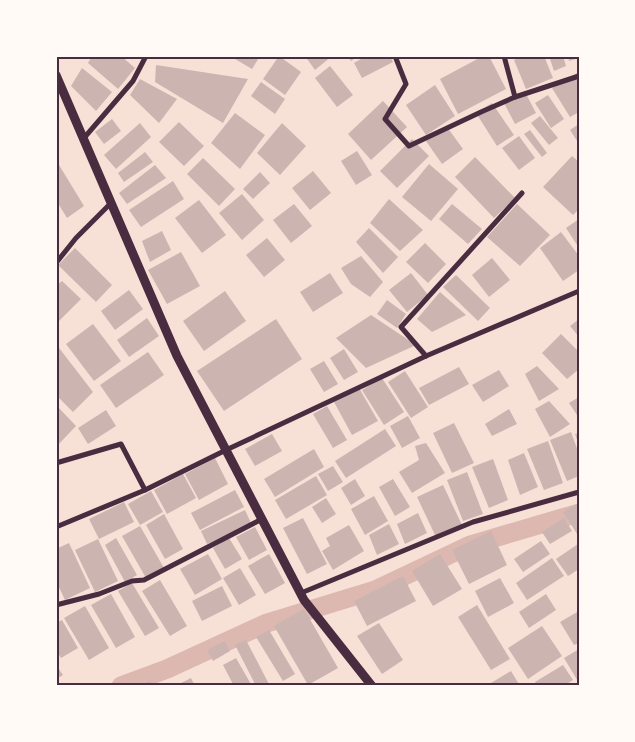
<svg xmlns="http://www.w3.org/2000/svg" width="635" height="742" viewBox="0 0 635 742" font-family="'Golos Text',sans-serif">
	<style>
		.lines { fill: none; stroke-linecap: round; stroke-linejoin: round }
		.canal { stroke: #dcb8b0; stroke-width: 19 }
		.building { fill: #ccb4b1 }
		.minor { stroke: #4a2c40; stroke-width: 5 }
		.tertiary { stroke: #4a2c40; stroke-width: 9 }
		.neatline { fill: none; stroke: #4a2c40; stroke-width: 2 }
	</style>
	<rect width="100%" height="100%" fill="#f7e1d7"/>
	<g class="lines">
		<!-- canal -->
		<path class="canal" d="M 121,686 L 167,669 L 267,623 L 375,590 L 470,545 L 579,513"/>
	</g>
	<!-- building -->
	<g class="building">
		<path d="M 92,56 L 121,56 L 135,68 L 118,89 L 88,63 Z"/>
		<path d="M 230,56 L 260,56 L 252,69 Z"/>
		<path d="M 279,56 L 301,72 L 285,95 L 263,79 Z"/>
		<path d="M 305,56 L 332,56 L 315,70 Z"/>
		<path d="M 348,56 L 358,56 L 351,61 Z"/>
		<path d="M 366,56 L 390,56 L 393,62 L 362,78 L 354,63 Z"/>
		<path d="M 483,56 L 489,56 L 506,89 L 458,114 L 440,79 Z"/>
		<path d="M 523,56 L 544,56 L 553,78 L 526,89 L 514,60 Z"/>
		<path d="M 549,56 L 563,56 L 566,66 L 554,71 Z"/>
		<path d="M 568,56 L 579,56 L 579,58 L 569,61 Z"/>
		<path d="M 156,65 L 248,79 L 223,123 L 155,82 Z"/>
		<path d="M 330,66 L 353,95 L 337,107 L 315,78 Z"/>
		<path d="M 82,68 L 112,92 L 96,111 L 71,86 Z"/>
		<path d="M 577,73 L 579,76 L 579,112 L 570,117 L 552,88 Z"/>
		<path d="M 140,79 L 177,99 L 159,123 L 130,95 Z"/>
		<path d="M 261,82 L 285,99 L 275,114 L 251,96 Z"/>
		<path d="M 435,85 L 455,116 L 426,135 L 406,105 Z"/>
		<path d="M 525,92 L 536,113 L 515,124 L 504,103 Z"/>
		<path d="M 548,95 L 564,119 L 551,128 L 535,103 Z"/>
		<path d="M 383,101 L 407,127 L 371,160 L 348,134 Z"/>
		<path d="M 492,103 L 514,135 L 497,146 L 476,113 Z"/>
		<path d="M 235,113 L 265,135 L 240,169 L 211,143 Z"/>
		<path d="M 540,116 L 558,138 L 549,145 L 531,123 Z"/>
		<path d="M 112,119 L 121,131 L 104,144 L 95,132 Z"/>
		<path d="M 179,122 L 204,146 L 184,166 L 159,142 Z"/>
		<path d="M 140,123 L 151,137 L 116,169 L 104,155 Z"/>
		<path d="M 282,123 L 306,146 L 280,175 L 257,153 Z"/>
		<path d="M 579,124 L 579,144 L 570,130 Z"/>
		<path d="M 447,127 L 463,149 L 442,164 L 426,141 Z"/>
		<path d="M 530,130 L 547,153 L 542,157 L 524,134 Z"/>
		<path d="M 519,136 L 535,158 L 519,170 L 502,148 Z"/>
		<path d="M 412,139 L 429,156 L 397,188 L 380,171 Z"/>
		<path d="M 357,151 L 372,175 L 356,185 L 341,161 Z"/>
		<path d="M 145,152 L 153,162 L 124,182 L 118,173 Z"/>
		<path d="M 572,156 L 579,162 L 579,209 L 573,215 L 543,187 Z"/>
		<path d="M 475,157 L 515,198 L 494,218 L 455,177 Z"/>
		<path d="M 203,158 L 235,189 L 219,206 L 187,174 Z"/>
		<path d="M 56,160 L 84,206 L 67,218 L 56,200 Z"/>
		<path d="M 429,164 L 458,189 L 431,221 L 402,197 Z"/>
		<path d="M 155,165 L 166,178 L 127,204 L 119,193 Z"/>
		<path d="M 313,171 L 331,193 L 310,210 L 292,188 Z"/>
		<path d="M 260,172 L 270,183 L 253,199 L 243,189 Z"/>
		<path d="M 173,181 L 184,199 L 141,227 L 129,210 Z"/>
		<path d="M 242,194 L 264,220 L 242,240 L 219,213 Z"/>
		<path d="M 389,199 L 423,230 L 400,251 L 370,223 Z"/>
		<path d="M 199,200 L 226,235 L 202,253 L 175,218 Z"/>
		<path d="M 294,204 L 312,226 L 291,243 L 273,220 Z"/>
		<path d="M 452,204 L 482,229 L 468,244 L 439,219 Z"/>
		<path d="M 517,204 L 550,235 L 520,266 L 487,237 Z"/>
		<path d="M 579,219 L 579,248 L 566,228 Z"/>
		<path d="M 369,228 L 398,257 L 383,273 L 356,242 Z"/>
		<path d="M 162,231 L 171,250 L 150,262 L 142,241 Z"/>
		<path d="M 561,232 L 579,256 L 579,270 L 563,281 L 540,248 Z"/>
		<path d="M 267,238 L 285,260 L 264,277 L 246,255 Z"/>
		<path d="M 425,243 L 446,264 L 428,283 L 406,262 Z"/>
		<path d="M 75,248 L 112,285 L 96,302 L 58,265 Z"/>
		<path d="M 181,252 L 200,286 L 167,304 L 148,270 Z"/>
		<path d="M 361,256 L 383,282 L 370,297 L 351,284 L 341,268 Z"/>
		<path d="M 492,258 L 510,280 L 489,297 L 472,275 Z"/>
		<path d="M 330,273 L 343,293 L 313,312 L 300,292 Z"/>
		<path d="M 411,273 L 428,295 L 407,312 L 389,290 Z"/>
		<path d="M 456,275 L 490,308 L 478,321 L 443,287 Z"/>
		<path d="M 62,281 L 81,299 L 56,324 L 56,286 Z"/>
		<path d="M 129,290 L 143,309 L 115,330 L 101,311 Z"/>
		<path d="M 225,291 L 246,321 L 204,351 L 183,321 Z"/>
		<path d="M 440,292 L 466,315 L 432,332 L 417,319 Z"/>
		<path d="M 387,300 L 406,314 L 397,328 L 377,314 Z"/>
		<path d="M 371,315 L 416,345 L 366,368 L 336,338 Z"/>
		<path d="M 147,318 L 159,336 L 129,357 L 117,340 Z"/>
		<path d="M 276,319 L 302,359 L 224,411 L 197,371 Z"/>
		<path d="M 579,319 L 579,337 L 570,326 Z"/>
		<path d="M 93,324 L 121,361 L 94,381 L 66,344 Z"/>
		<path d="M 561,334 L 579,352 L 579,369 L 567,379 L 542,353 Z"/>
		<path d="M 56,344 L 93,392 L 73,412 L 56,395 Z"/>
		<path d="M 344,349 L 358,372 L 344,380 L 330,358 Z"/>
		<path d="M 148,352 L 164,375 L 116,408 L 100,385 Z"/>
		<path d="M 324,361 L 338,384 L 324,392 L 310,369 Z"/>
		<path d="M 537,366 L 559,389 L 539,401 L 525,374 Z"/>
		<path d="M 459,367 L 469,384 L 429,405 L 419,388 Z"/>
		<path d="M 499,370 L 509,386 L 483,402 L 472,385 Z"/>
		<path d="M 405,371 L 428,407 L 411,418 L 388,382 Z"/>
		<path d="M 382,378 L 404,412 L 384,425 L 362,390 Z"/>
		<path d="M 359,388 L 378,421 L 352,435 L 334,402 Z"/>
		<path d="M 579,397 L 579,414 L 577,415 L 569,403 Z"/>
		<path d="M 549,401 L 570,424 L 550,437 L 535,409 Z"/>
		<path d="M 327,406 L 347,440 L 333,448 L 313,414 Z"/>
		<path d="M 58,407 L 76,426 L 56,447 L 56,409 Z"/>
		<path d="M 509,409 L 517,424 L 492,436 L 485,424 Z"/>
		<path d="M 106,410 L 116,426 L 88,444 L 78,428 Z"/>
		<path d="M 408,416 L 420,438 L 402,448 L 390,426 Z"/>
		<path d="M 454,423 L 474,463 L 452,473 L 433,433 Z"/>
		<path d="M 385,429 L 396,446 L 346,478 L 335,461 Z"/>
		<path d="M 571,432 L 579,454 L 579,476 L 567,481 L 550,440 Z"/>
		<path d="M 579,433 L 579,445 L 575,434 Z"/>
		<path d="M 272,434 L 282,451 L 255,466 L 245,449 Z"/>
		<path d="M 548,441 L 563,483 L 544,490 L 527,449 Z"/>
		<path d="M 426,443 L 445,473 L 412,493 L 399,472 L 419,460 L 415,446 Z"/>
		<path d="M 314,449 L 324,467 L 275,497 L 264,479 Z"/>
		<path d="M 524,453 L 538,487 L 520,495 L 508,460 Z"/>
		<path d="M 215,458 L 228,484 L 199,500 L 185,474 Z"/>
		<path d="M 493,459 L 508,500 L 489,508 L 472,467 Z"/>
		<path d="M 333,466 L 343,482 L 328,491 L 318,474 Z"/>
		<path d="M 467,472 L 483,514 L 463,521 L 447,480 Z"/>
		<path d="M 183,474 L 196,498 L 167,514 L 154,490 Z"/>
		<path d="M 316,476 L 327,495 L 286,519 L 275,500 Z"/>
		<path d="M 355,479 L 365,496 L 351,505 L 341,488 Z"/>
		<path d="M 393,479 L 410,507 L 395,516 L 379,487 Z"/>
		<path d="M 443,485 L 462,525 L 436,537 L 417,497 Z"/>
		<path d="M 235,490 L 244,507 L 200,530 L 191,513 Z"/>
		<path d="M 151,491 L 163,512 L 140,525 L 128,504 Z"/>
		<path d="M 374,496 L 388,521 L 365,535 L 351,509 Z"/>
		<path d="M 326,498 L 336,514 L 322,523 L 312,507 Z"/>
		<path d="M 124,502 L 134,522 L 99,539 L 89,519 Z"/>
		<path d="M 579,503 L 579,537 L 563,512 Z"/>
		<path d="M 245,510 L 251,523 L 207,544 L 201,531 Z"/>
		<path d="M 418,513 L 427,533 L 405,544 L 397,524 Z"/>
		<path d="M 164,514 L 183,549 L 165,559 L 146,525 Z"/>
		<path d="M 303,518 L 327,564 L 307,574 L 283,528 Z"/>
		<path d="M 564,518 L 572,531 L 550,544 L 542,532 Z"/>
		<path d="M 389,524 L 399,544 L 377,555 L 369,535 Z"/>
		<path d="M 349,525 L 364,551 L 333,570 L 322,551 L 330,546 L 326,538 Z"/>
		<path d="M 140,526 L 164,568 L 146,578 L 122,536 Z"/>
		<path d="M 255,527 L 267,550 L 249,560 L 236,537 Z"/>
		<path d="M 491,531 L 507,565 L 469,584 L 452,550 Z"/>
		<path d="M 116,538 L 137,575 L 125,582 L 105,545 Z"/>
		<path d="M 229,538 L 242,559 L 225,569 L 213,548 Z"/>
		<path d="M 98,539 L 118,581 L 95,592 L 75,550 Z"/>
		<path d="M 541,541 L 550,554 L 523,572 L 514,559 Z"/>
		<path d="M 69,543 L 90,588 L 65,600 L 56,581 L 56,549 Z"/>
		<path d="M 578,544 L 579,569 L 568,576 L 556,559 Z"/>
		<path d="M 208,554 L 222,579 L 195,595 L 180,569 Z"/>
		<path d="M 269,554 L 285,583 L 265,594 L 248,566 Z"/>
		<path d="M 440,554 L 462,589 L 433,606 L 412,571 Z"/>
		<path d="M 552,558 L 564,576 L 527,600 L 516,583 Z"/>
		<path d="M 240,568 L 256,595 L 239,605 L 223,578 Z"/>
		<path d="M 403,576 L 416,601 L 367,626 L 354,601 Z"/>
		<path d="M 500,578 L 514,603 L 488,617 L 475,591 Z"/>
		<path d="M 160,580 L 187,626 L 170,636 L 142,591 Z"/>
		<path d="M 132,583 L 159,628 L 145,636 L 118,591 Z"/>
		<path d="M 222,586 L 232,606 L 202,621 L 192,601 Z"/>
		<path d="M 111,594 L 135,637 L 116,648 L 91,605 Z"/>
		<path d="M 546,594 L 556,610 L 529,628 L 519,612 Z"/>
		<path d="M 477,605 L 510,659 L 491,670 L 458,617 Z"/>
		<path d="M 85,606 L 109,648 L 89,660 L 64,618 Z"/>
		<path d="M 304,609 L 338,668 L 308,685 L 274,626 Z"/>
		<path d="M 579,611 L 579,643 L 574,645 L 560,622 Z"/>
		<path d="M 62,620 L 78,648 L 61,658 L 56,650 L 56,623 Z"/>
		<path d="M 379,623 L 403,660 L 382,674 L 357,636 Z"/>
		<path d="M 542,626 L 562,656 L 528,679 L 508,648 Z"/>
		<path d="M 269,630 L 295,674 L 283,681 L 256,637 Z"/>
		<path d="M 246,640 L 270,686 L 256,686 L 235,645 Z"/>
		<path d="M 225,641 L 230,651 L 213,661 L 207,650 Z"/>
		<path d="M 579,649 L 579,683 L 564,658 Z"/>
		<path d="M 236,658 L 252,686 L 234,686 L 223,665 Z"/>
		<path d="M 56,665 L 63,675 L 56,679 Z"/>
		<path d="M 563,665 L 573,680 L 564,686 L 537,686 L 535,682 Z"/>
		<path d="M 511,671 L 520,686 L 493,686 L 491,683 Z"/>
		<path d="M 191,678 L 195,686 L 175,686 Z"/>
		<path d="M 150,681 L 152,686 L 139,686 Z"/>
	</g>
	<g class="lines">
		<!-- minor -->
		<g class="minor">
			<path d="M 395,56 L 406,84 L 385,119 L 409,146 L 481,112 L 515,97 L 579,76"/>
			<path d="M 504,56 L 515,97"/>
			<path d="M 84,138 L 133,81 L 146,56"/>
			<path d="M 56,263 L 76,238 L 111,203"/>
			<path d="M 426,356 L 401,327 L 522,193"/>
			<path d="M 56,463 L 121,444 L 145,490"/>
			<path d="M 56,527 L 145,490 L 226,450 L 426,356 L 579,291"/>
			<path d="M 301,593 L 473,522 L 579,492"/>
			<path d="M 56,605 L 99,594 L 132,581 L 144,580 L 262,519"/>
		</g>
		<!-- tertiary -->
		<path class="tertiary" d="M 56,75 L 177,356 L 304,600 L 372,686"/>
	</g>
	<!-- border -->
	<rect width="635" height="742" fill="none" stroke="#fffaf5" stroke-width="115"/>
	<rect x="58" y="58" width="520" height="626" class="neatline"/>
</svg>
